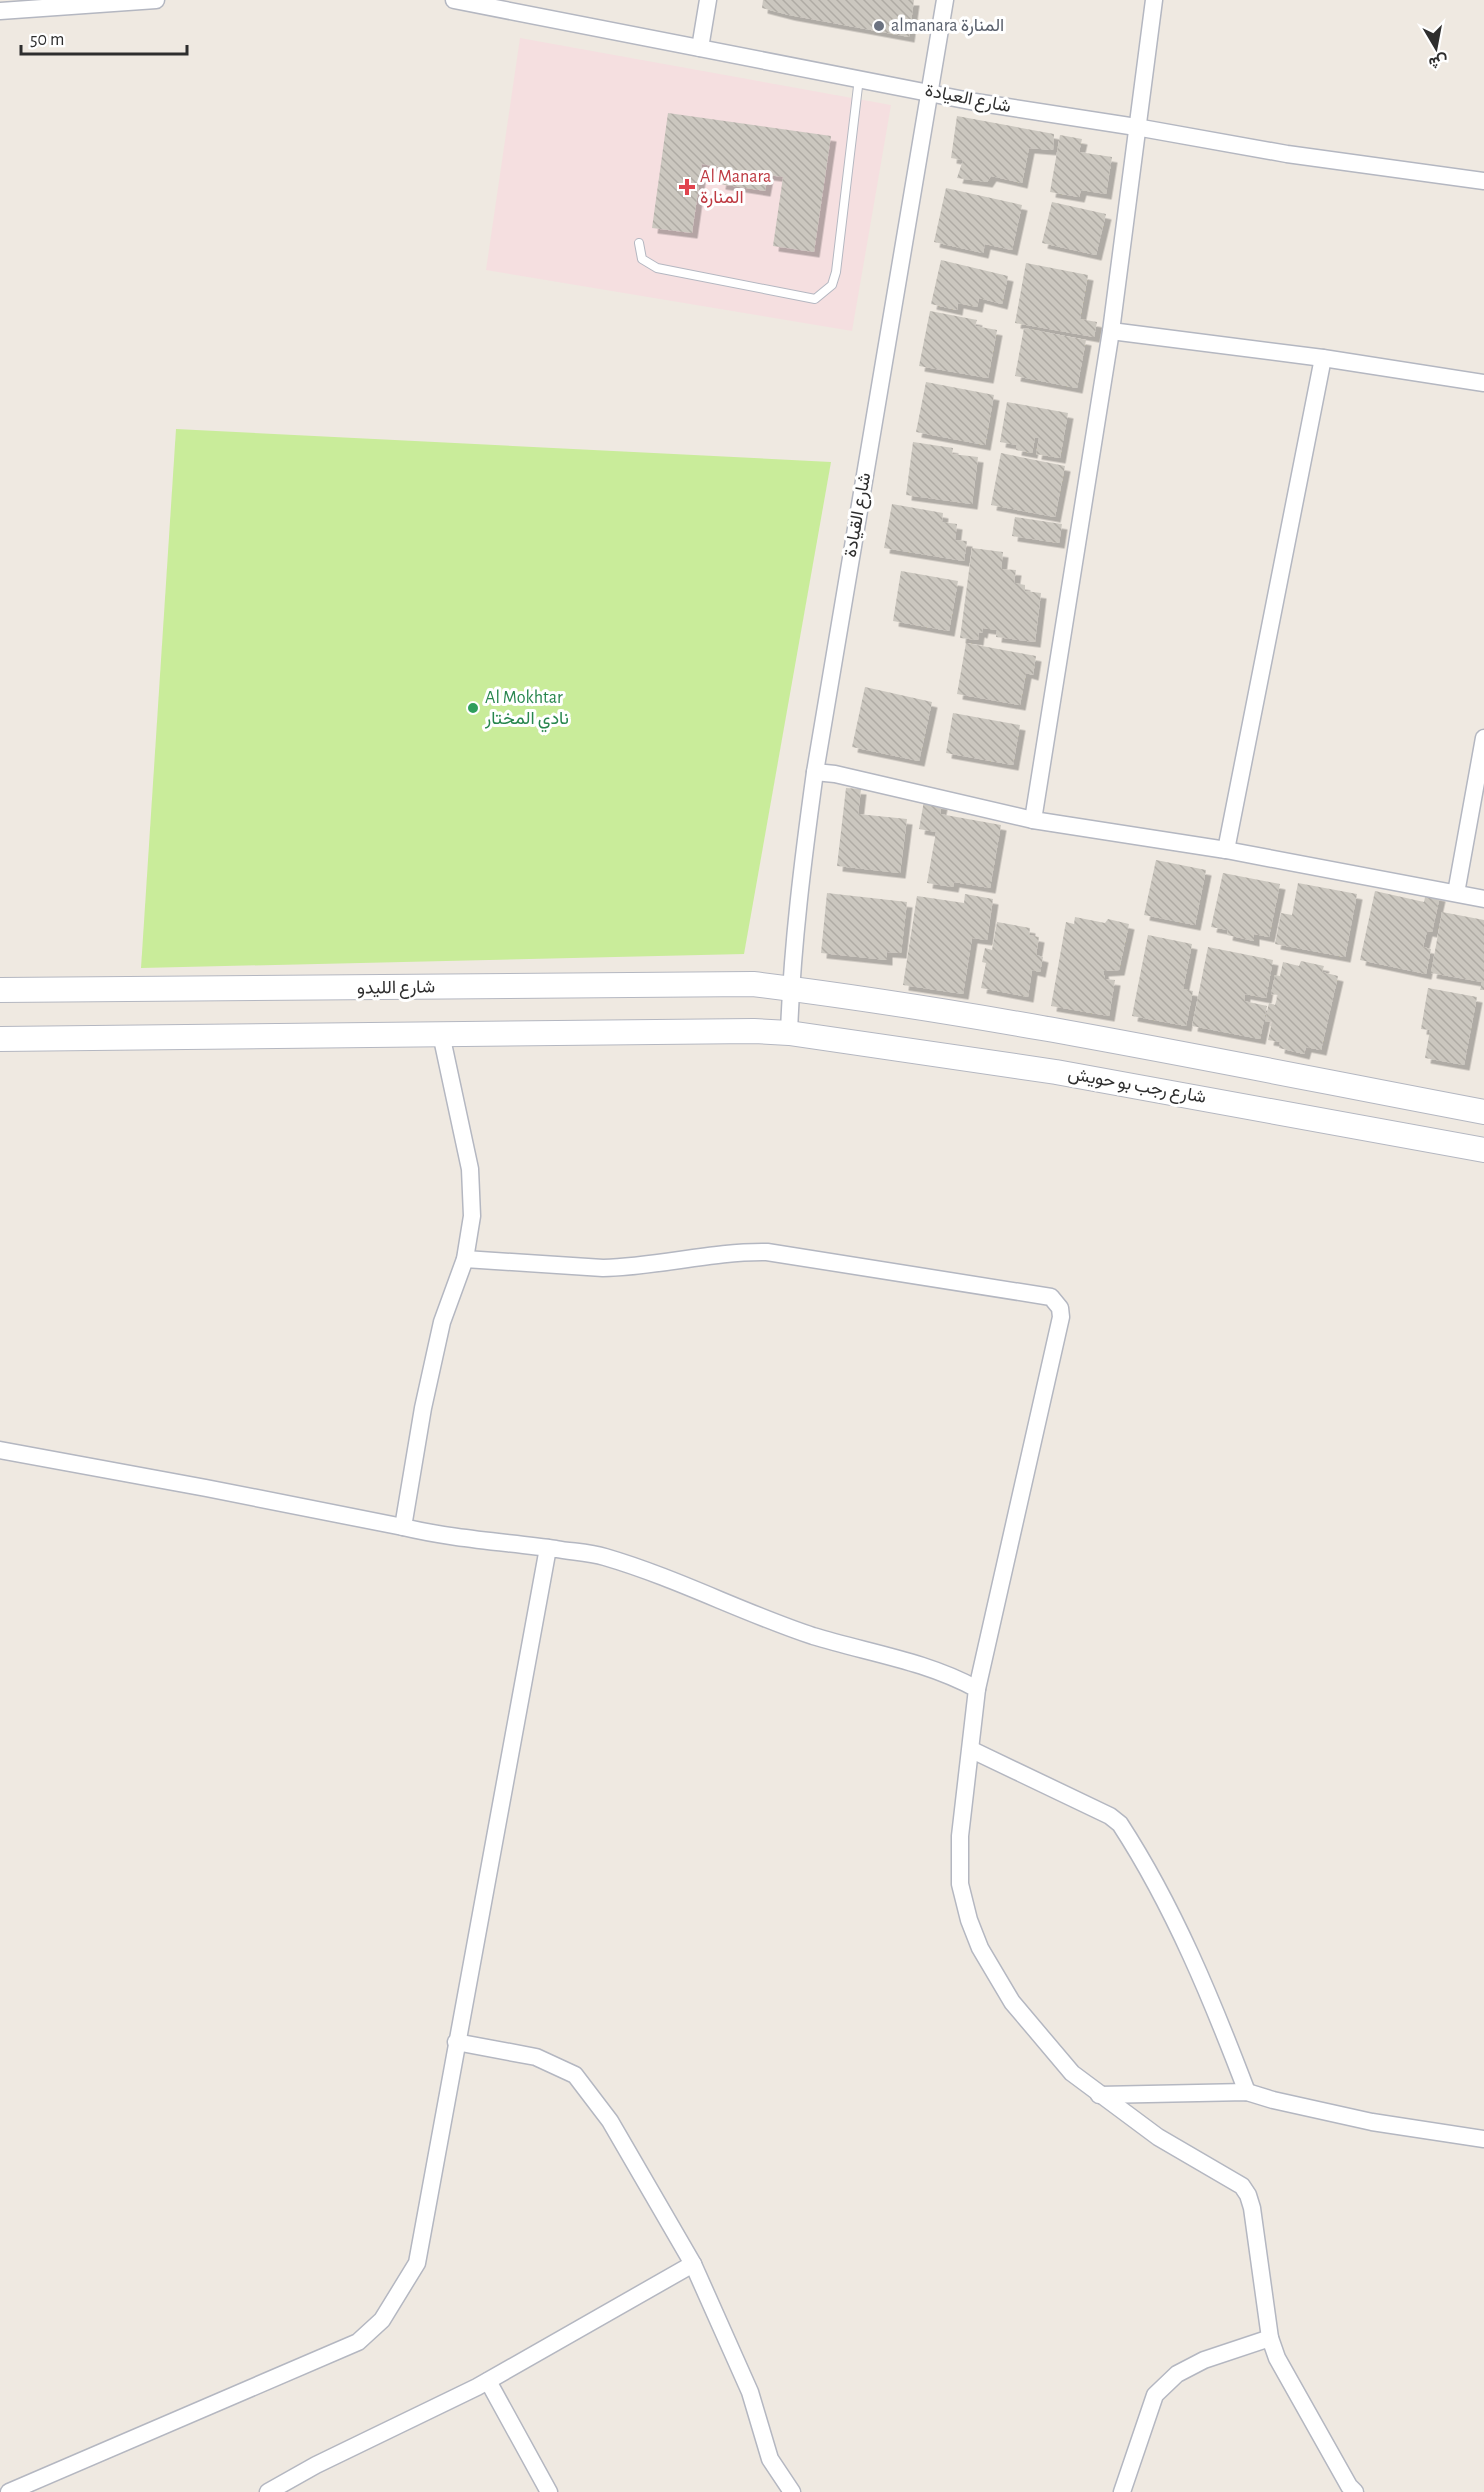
<svg xmlns="http://www.w3.org/2000/svg" width="1484" height="2492" viewBox="0 0 1484 2492" font-family="'Alegreya Sans',Vazirmatn,sans-serif">
	<style>
		.medical { fill: #f5dfe0 }
		.pitch { fill: #c9ec9a }
		.building { fill: url(#building-back-hatch); filter: url(#shadow) }
		.lines { fill: none; stroke-linecap: round; stroke-linejoin: round }
		.lane-casing { stroke: #b4b7c1; stroke-width: 10 }
		.street-casing { stroke: #b4b7c1; stroke-width: 19 }
		.secondary-casing { stroke: #b4b7c1; stroke-width: 26 }
		.lane { stroke: #fff; stroke-width: 8 }
		.street { stroke: #fff; stroke-width: 16 }
		.secondary { stroke: #fff; stroke-width: 24 }
		.worship-dot { fill: #6b7280; stroke: #fff; stroke-width: 2 }
		.health-dot { fill: #e0444e; stroke: #fff; stroke-width: 2 }
		.leisure-dot { fill: #2e9e5b; stroke: #fff; stroke-width: 2 }
		.labels { text-anchor: middle; dominant-baseline: central; stroke-width: 6; stroke-linejoin: round; paint-order: stroke }
		.worship-label { font-size: 18px; fill: #5b616d; stroke: #fff; text-anchor: start }
		.street-label { font-size: 18px; fill: #2e2e2e; stroke: #fff }
		.health-label { font-size: 18px; fill: #be3a42; stroke: #fff; text-anchor: start }
		.leisure-label { font-size: 18px; fill: #27864d; stroke: #fff; text-anchor: start }
	</style>
	<defs>
		<pattern id="building-back-hatch" width="6" height="6" patternUnits="userSpaceOnUse" patternTransform="scale(1.5)"><rect width="6" height="6" fill="#cbc7bf"/><path d="M-1 5l2 2M0 0l6 6M5-1l2 2" fill="none" stroke="#afaba4"/></pattern>
		<filter id="shadow"><feDropShadow dx="5.5" dy="5.5" stdDeviation="0" flood-color="#0004"/></filter>
	</defs>
	<rect width="100%" height="100%" fill="#efe9e1"/>
	<!-- medical -->
	<path class="medical" d="M 520,38 L 891,105 L 852,331 L 486,270 Z"/>
	<!-- pitch -->
	<path class="pitch" d="M 176,429 L 831,462 L 744,954 L 141,968 Z"/>
	<!-- building -->
	<g class="building">
		<path d="M 763,0 L 914,0 L 909,37 L 789,15 L 762,8 Z"/>
		<path d="M 668,113 L 831,136 L 814,252 L 773,246 L 783,177 L 768,175 L 765,191 L 720,184 L 723,168 L 702,164 L 692,233 L 652,228 Z"/>
		<path d="M 957,116 L 1054,134 L 1053,150 L 1029,148 L 1022,183 L 991,176 L 987,182 L 957,178 L 963,160 L 951,158 Z"/>
		<path d="M 1060,135 L 1082,139 L 1079,152 L 1112,157 L 1106,194 L 1081,190 L 1079,197 L 1050,192 Z"/>
		<path d="M 946,188 L 1022,205 L 1012,250 L 985,244 L 983,253 L 934,242 Z"/>
		<path d="M 1052,202 L 1106,214 L 1096,255 L 1042,243 Z"/>
		<path d="M 941,260 L 1008,276 L 1002,304 L 979,298 L 977,307 L 958,303 L 957,310 L 931,304 Z"/>
		<path d="M 1026,263 L 1088,275 L 1080,319 L 1097,322 L 1094,337 L 1015,323 Z"/>
		<path d="M 930,311 L 977,320 L 975,326 L 997,330 L 988,378 L 919,366 Z"/>
		<path d="M 1024,328 L 1086,340 L 1077,388 L 1015,376 Z"/>
		<path d="M 926,382 L 994,395 L 985,445 L 916,432 Z"/>
		<path d="M 1007,402 L 1068,413 L 1060,458 L 1036,454 L 1039,438 L 1035,438 L 1032,453 L 1016,450 L 1017,445 L 1000,442 Z"/>
		<path d="M 913,442 L 953,448 L 952,454 L 978,457 L 972,504 L 906,495 Z"/>
		<path d="M 1001,453 L 1065,466 L 1055,517 L 991,505 Z"/>
		<path d="M 892,504 L 943,513 L 942,522 L 957,524 L 955,540 L 967,541 L 964,561 L 884,548 Z"/>
		<path d="M 1015,517 L 1062,524 L 1059,543 L 1012,536 Z"/>
		<path d="M 972,548 L 1003,552 L 1001,569 L 1016,570 L 1014,583 L 1025,585 L 1025,591 L 1041,593 L 1035,642 L 996,637 L 997,630 L 983,628 L 982,633 L 979,632 L 978,640 L 960,638 Z"/>
		<path d="M 901,571 L 958,581 L 949,631 L 893,621 Z"/>
		<path d="M 966,643 L 1036,656 L 1033,675 L 1026,673 L 1020,705 L 957,694 Z"/>
		<path d="M 865,687 L 932,702 L 919,761 L 852,747 Z"/>
		<path d="M 953,713 L 1020,725 L 1013,765 L 946,753 Z"/>
		<path d="M 846,788 L 861,789 L 858,814 L 907,819 L 900,873 L 837,866 Z"/>
		<path d="M 924,801 L 942,804 L 940,814 L 1001,825 L 990,888 L 954,882 L 953,887 L 927,883 L 936,832 L 919,829 Z"/>
		<path d="M 1156,860 L 1206,870 L 1195,925 L 1144,915 Z"/>
		<path d="M 1223,873 L 1280,884 L 1269,937 L 1254,934 L 1254,941 L 1227,935 L 1228,930 L 1211,927 Z"/>
		<path d="M 1298,883 L 1357,894 L 1345,957 L 1275,944 L 1281,913 L 1292,915 Z"/>
		<path d="M 1375,891 L 1424,902 L 1426,893 L 1440,896 L 1432,932 L 1427,931 L 1423,947 L 1431,949 L 1426,974 L 1360,960 Z"/>
		<path d="M 827,893 L 907,902 L 901,953 L 887,952 L 887,960 L 821,953 Z"/>
		<path d="M 965,894 L 993,899 L 987,940 L 972,938 L 963,994 L 903,985 L 917,896 L 964,903 Z"/>
		<path d="M 1442,912 L 1484,920 L 1484,990 L 1480,990 L 1482,982 L 1431,973 Z"/>
		<path d="M 1075,917 L 1105,923 L 1108,919 L 1129,924 L 1119,970 L 1103,971 L 1105,979 L 1115,980 L 1109,1016 L 1051,1006 L 1066,922 L 1074,924 Z"/>
		<path d="M 997,922 L 1030,928 L 1029,935 L 1039,937 L 1036,955 L 1043,957 L 1040,972 L 1032,970 L 1028,997 L 981,988 L 986,963 L 982,962 L 985,948 L 992,950 Z"/>
		<path d="M 1148,935 L 1192,944 L 1183,989 L 1193,991 L 1186,1026 L 1132,1016 Z"/>
		<path d="M 1208,947 L 1273,960 L 1266,998 L 1245,994 L 1244,1001 L 1267,1006 L 1260,1039 L 1192,1026 Z"/>
		<path d="M 1301,961 L 1324,966 L 1322,972 L 1338,976 L 1321,1050 L 1306,1047 L 1304,1054 L 1279,1048 L 1280,1042 L 1268,1040 L 1272,1022 L 1265,1021 L 1269,1003 L 1275,1005 L 1278,995 L 1271,994 L 1275,975 L 1280,976 L 1283,962 L 1299,966 Z"/>
		<path d="M 1428,988 L 1477,997 L 1464,1065 L 1425,1058 L 1430,1030 L 1421,1029 Z"/>
	</g>
	<g class="lines">
		<!-- lane casing -->
		<g class="lane-casing">
			<path id="lane" d="M 639,243 L 642,259 L 657,268 L 815,299 L 832,285 L 836,272 L 859,78"/>
		</g>
		<!-- street casing -->
		<g class="street-casing">
			<g id="street">
				<path d="M 454,0 L 975,102 L 1136,127 L 1287,154 L 1484,181"/>
				<path d="M 0,11 L 156,0"/>
				<path d="M 700,48 L 708,0"/>
				<path d="M 1111,331 L 1323,358 L 1484,383"/>
				<path d="M 815,772 L 835,774 L 1033,820 L 1226,850 L 1484,899"/>
				<path d="M 1033,820 L 1111,331 L 1154,0"/>
				<path d="M 1226,850 L 1323,358"/>
				<path d="M 1456,893 L 1484,738"/>
				<path d="M 789,1033 C 792,946 803,859 815,772 L 945,0"/>
				<path d="M 441,1034 L 470,1169 L 472,1216 L 465,1259 L 442,1322 L 423,1408 L 403,1527 C 453,1539 505,1542 556,1549 C 572,1552 589,1552 605,1557 C 677,1578 743,1613 813,1636 C 869,1653 926,1661 977,1689 L 960,1836 L 960,1884 L 969,1920 L 980,1948 L 1012,2002 L 1072,2073 L 1158,2137 L 1242,2186 L 1248,2195 L 1252,2208 L 1270,2338 L 1204,2360 L 1177,2374 L 1155,2395 L 1122,2492"/>
				<path d="M 465,1259 L 603,1268 C 658,1267 712,1251 767,1252 L 1051,1297 L 1060,1308 L 1061,1317 L 977,1689"/>
				<path d="M 0,1450 L 206,1488 L 403,1527"/>
				<path d="M 972,1750 L 1110,1816 L 1120,1824 C 1174,1907 1212,2000 1247,2092"/>
				<path d="M 456,2042 L 536,2057 L 575,2075 L 610,2121 L 693,2264 L 750,2392 L 770,2459 L 792,2492"/>
				<path d="M 1099,2095 L 1247,2092 L 1273,2100 L 1372,2122 L 1484,2139"/>
				<path d="M 1270,2338 L 1277,2358 L 1349,2486 L 1355,2492"/>
				<path d="M 488,2381 L 549,2492"/>
				<path d="M 9,2492 L 358,2342 L 382,2320 L 417,2263 L 548,1548"/>
				<path d="M 268,2492 L 316,2465 L 477,2387 L 693,2264"/>
			</g>
		</g>
		<!-- secondary casing -->
		<g class="secondary-casing">
			<g id="secondary">
				<path d="M 0,990 L 753,984 C 998,1014 1241,1066 1484,1112"/>
				<path d="M 0,1039 L 754,1031 L 789,1033 L 1056,1072 L 1484,1150"/>
			</g>
		</g>
		<!-- lane -->
		<use href="#lane" class="lane"/>
		<!-- street -->
		<use href="#street" class="street"/>
		<!-- secondary -->
		<use href="#secondary" class="secondary"/>
	</g>
	<!-- markers -->
	<circle class="worship-dot" cx="879" cy="26" r="6"/>
	<path class="health-dot" d="M684 178h6v6h6v6h-6v6h-6v-6h-6v-6h6z"/>
	<circle class="leisure-dot" cx="473" cy="708" r="6"/>
	<g class="labels">
		<!-- worship labels -->
		<g class="worship-label">
			<text x="891" y="26">almanara المنارة</text>
		</g>
		<!-- street labels -->
		<g class="street-label">
			<text transform="translate(968 99) rotate(11)">شارع العيادة</text>
			<text transform="translate(858 515) rotate(-80)">شارع القيادة</text>
			<text transform="translate(396 988) rotate(-1)">شارع الليدو</text>
			<text transform="translate(1137 1086) rotate(10)">شارع رجب بو حويش</text>
		</g>
		<!-- health labels -->
		<g class="health-label">
			<text x="700" y="177">Al Manara<tspan x="700" dy="21">المنارة</tspan></text>
		</g>
		<!-- leisure labels -->
		<g class="leisure-label">
			<text x="485" y="698">Al Mokhtar<tspan x="485" dy="21">نادي المختار</tspan></text>
		</g>
	</g>
	<!-- north arrow -->
	<g transform="translate(1436 48) rotate(170)" stroke="#ffffff" stroke-width="4.5" paint-order="stroke">
	<path d="M0-4.5L10 22L0 15L-10 22Z" fill="#2e2e2e"/>
	<text y="-9" font-size="16" font-weight="bold" text-anchor="middle" fill="#2e2e2e">ش</text>
	</g>
	<!-- scale -->
	<path d="M21 45v9h166v-9" fill="none" stroke="#2e2e2e" stroke-width="3"/>
	<text x="30" y="45" font-size="18" fill="#2e2e2e" stroke="#ffffff" stroke-width="4.5" paint-order="stroke">50 m</text>
</svg>
